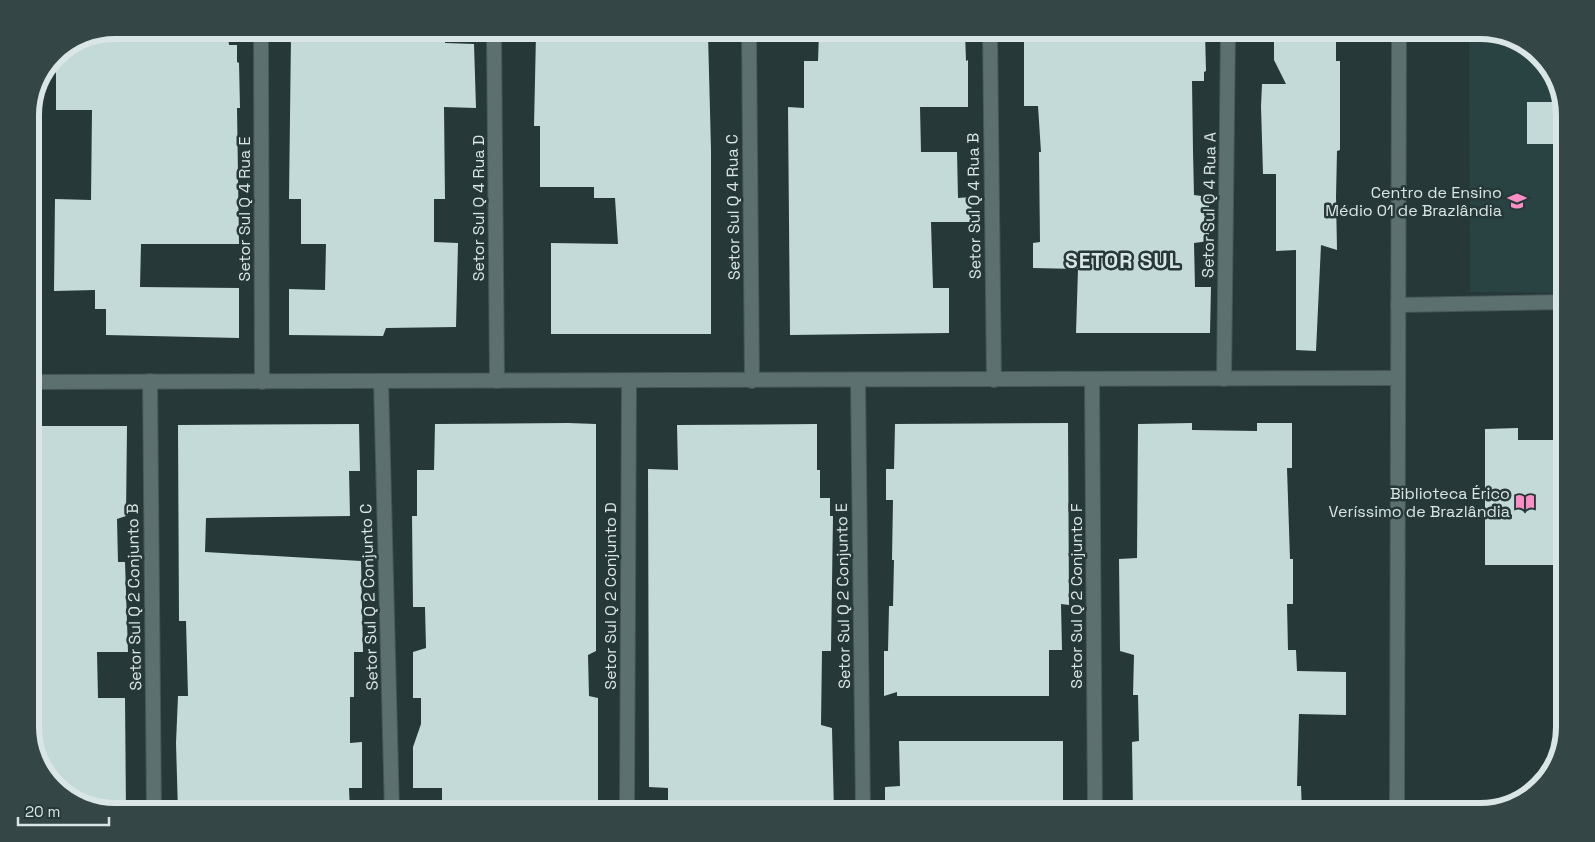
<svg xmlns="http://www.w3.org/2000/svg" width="1595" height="842" viewBox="0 0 1595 842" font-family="'Space Grotesk',sans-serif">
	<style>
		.built { fill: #284342 }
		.building { fill: #c4dad9 }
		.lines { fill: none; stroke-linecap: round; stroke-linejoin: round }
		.minor-casing { stroke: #475656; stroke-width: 16 }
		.minor { stroke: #5c706f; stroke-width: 14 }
		.labels { text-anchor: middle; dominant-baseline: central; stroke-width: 5; stroke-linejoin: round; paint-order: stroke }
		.poi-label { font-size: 16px; fill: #dae5e5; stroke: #263837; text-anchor: end }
		.street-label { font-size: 16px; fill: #dae5e5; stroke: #263837 }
		.district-label { font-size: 21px; font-weight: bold; letter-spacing: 1px; fill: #dae5e5; stroke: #263837 }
		.rim { fill: none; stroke: #dae5e5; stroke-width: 6 }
	</style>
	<rect width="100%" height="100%" fill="#263837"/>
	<!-- built -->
	<path class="built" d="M 1469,30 L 1480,30 L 1518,39 L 1551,68 L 1565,110 L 1565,293 L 1470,292 Z"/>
	<!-- building -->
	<g class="building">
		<path d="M 1205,31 L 1206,71 L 1204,72 L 1204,81 L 1192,81 L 1193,151 L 1194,195 L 1209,197 L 1209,241 L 1194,243 L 1195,287 L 1211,287 L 1210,333 L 1076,333 L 1078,269 L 1033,268 L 1033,243 L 1040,242 L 1039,152 L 1041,152 L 1038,106 L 1024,106 L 1024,32 Z"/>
		<path d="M 1274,31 L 1336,31 L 1336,61 L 1340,61 L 1340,150 L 1337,151 L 1336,197 L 1337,250 L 1321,245 L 1316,351 L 1296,350 L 1296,250 L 1276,251 L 1276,174 L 1263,174 L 1261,106 L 1262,84 L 1286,84 L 1274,60 Z"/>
		<path d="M 965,32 L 966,61 L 968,60 L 968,107 L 920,107 L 921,152 L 957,152 L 958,198 L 972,197 L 971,222 L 931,222 L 933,288 L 949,288 L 949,333 L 790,335 L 788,107 L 804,108 L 804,61 L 818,61 L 819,33 Z"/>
		<path d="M 536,34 L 708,34 L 711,150 L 711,334 L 551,334 L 551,243 L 618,244 L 615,198 L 594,198 L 594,187 L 540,187 L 540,126 L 534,126 Z"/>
		<path d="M 291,35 L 445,35 L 445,43 L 474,44 L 476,108 L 444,107 L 445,199 L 434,199 L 434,242 L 458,243 L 456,327 L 386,328 L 383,336 L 289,335 L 289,289 L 325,290 L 326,244 L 301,244 L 301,199 L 289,199 Z"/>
		<path d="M 83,36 L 228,36 L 229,45 L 237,45 L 237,62 L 239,63 L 240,108 L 237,108 L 239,244 L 141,244 L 140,287 L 239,288 L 239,338 L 106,335 L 106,309 L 95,309 L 95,290 L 54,291 L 55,199 L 91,200 L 92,110 L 56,110 L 56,54 Z"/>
		<path d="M 1527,102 L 1562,102 L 1565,110 L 1565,144 L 1527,144 Z"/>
		<path d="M 568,423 L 596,424 L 596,651 L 588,655 L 589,696 L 598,698 L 598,812 L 442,812 L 442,788 L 413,788 L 413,747 L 421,724 L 421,698 L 413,698 L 413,652 L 426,648 L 425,607 L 413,607 L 412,516 L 417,516 L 417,470 L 434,470 L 435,424 Z"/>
		<path d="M 1068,423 L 1069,605 L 1061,604 L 1062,650 L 1049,650 L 1049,696 L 897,696 L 897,692 L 884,696 L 884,651 L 888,651 L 889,606 L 893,606 L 894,560 L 892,560 L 893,500 L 886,500 L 886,469 L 894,469 L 895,424 Z"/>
		<path d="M 1192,423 L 1192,430 L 1257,431 L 1257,423 L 1292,423 L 1292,468 L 1287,468 L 1290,559 L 1293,559 L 1293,604 L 1287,604 L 1288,650 L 1296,650 L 1297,671 L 1346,672 L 1346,715 L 1299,714 L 1297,786 L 1301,786 L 1302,812 L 1133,812 L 1132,742 L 1139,741 L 1138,695 L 1133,695 L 1134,655 L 1120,651 L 1119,559 L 1137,558 L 1138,424 Z"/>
		<path d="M 359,424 L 360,471 L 349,471 L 350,516 L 206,518 L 205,552 L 361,561 L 363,652 L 354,652 L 354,697 L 350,697 L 350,743 L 362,742 L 362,788 L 349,788 L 350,812 L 178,812 L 176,743 L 178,696 L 188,696 L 186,621 L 179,621 L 178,425 Z"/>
		<path d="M 817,424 L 817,470 L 820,470 L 820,498 L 830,498 L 830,516 L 833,516 L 831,651 L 822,651 L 821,725 L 832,728 L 834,812 L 668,812 L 668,788 L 649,787 L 648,469 L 678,470 L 677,425 Z"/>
		<path d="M 30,426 L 127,426 L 126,516 L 117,519 L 118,562 L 125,562 L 128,652 L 97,652 L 98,698 L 125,698 L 126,812 L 115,812 L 77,803 L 44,774 L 30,733 Z"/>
		<path d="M 1518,428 L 1518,440 L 1565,440 L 1565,565 L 1485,565 L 1485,429 Z"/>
		<path d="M 899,741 L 1063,741 L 1063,802 L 1059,802 L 1059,812 L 885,812 L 885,787 L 900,786 Z"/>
	</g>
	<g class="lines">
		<!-- minor casing -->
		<g class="minor-casing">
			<g id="minor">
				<path d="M 990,32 L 994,380"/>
				<path d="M 749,33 L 752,381"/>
				<path d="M 494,35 L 497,381"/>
				<path d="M 261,36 L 262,382"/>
				<path d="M 1398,305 L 1565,302"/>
				<path d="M 1224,379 L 1228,31"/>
				<path d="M 1092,380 L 1095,812"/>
				<path d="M 150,381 L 154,812"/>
				<path d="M 381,381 L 392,812"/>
				<path d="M 858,381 L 863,812"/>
				<path d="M 30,382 L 1398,378"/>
				<path d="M 627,812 L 629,381"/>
				<path d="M 1397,812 L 1399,30"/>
			</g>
		</g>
		<!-- minor -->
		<use href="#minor" class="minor"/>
	</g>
	<!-- icons -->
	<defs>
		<g id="school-bare" transform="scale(1.5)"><path d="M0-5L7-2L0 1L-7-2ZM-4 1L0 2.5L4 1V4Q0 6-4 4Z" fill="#fb8fc5" stroke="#263837" stroke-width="2.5" paint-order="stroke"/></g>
		<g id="library-bare" transform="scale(1.5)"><path d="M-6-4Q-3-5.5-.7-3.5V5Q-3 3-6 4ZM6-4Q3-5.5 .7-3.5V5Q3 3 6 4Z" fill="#fb8fc5" stroke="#263837" stroke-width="2.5" paint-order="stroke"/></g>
	</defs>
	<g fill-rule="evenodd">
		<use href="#school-bare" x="1517" y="201"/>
		<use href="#library-bare" x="1525" y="502"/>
	</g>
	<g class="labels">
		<!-- poi labels -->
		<g class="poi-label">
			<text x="1502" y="192">Centro de Ensino<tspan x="1502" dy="18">Médio 01 de Brazlândia</tspan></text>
			<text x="1510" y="493">Biblioteca Érico<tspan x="1510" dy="18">Veríssimo de Brazlândia</tspan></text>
		</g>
		<!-- street labels -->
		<g class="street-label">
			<text transform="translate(1209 205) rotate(-89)">Setor Sul Q 4 Rua A</text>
			<text transform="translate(974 206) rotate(-91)">Setor Sul Q 4 Rua B</text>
			<text transform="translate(733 207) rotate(-91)">Setor Sul Q 4 Rua C</text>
			<text transform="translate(478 208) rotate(-90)">Setor Sul Q 4 Rua D</text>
			<text transform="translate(244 209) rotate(-90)">Setor Sul Q 4 Rua E</text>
			<text transform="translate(610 596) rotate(-90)">Setor Sul Q 2 Conjunto D</text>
			<text transform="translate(843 596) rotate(-91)">Setor Sul Q 2 Conjunto E</text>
			<text transform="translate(1076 596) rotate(-90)">Setor Sul Q 2 Conjunto F</text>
			<text transform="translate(134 597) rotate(-91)">Setor Sul Q 2 Conjunto B</text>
			<text transform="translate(369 597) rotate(-92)">Setor Sul Q 2 Conjunto C</text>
		</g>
		<!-- district labels -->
		<g class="district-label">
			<text x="1123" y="260">SETOR SUL</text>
		</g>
	</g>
	<!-- crop -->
	<path d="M0 0H1595V842H0ZM115 39H1480A76 76 0 0 1 1556 115V727A76 76 0 0 1 1480 803H115A76 76 0 0 1 39 727V115A76 76 0 0 1 115 39Z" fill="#344645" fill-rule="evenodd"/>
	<path class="rim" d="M115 39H1480A76 76 0 0 1 1556 115V727A76 76 0 0 1 1480 803H115A76 76 0 0 1 39 727V115A76 76 0 0 1 115 39Z"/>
	<!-- scale -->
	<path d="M18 817v8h91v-8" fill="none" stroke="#dae5e5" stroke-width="2.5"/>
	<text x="25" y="817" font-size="15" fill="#dae5e5" stroke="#263837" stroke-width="4" paint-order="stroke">20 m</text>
</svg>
